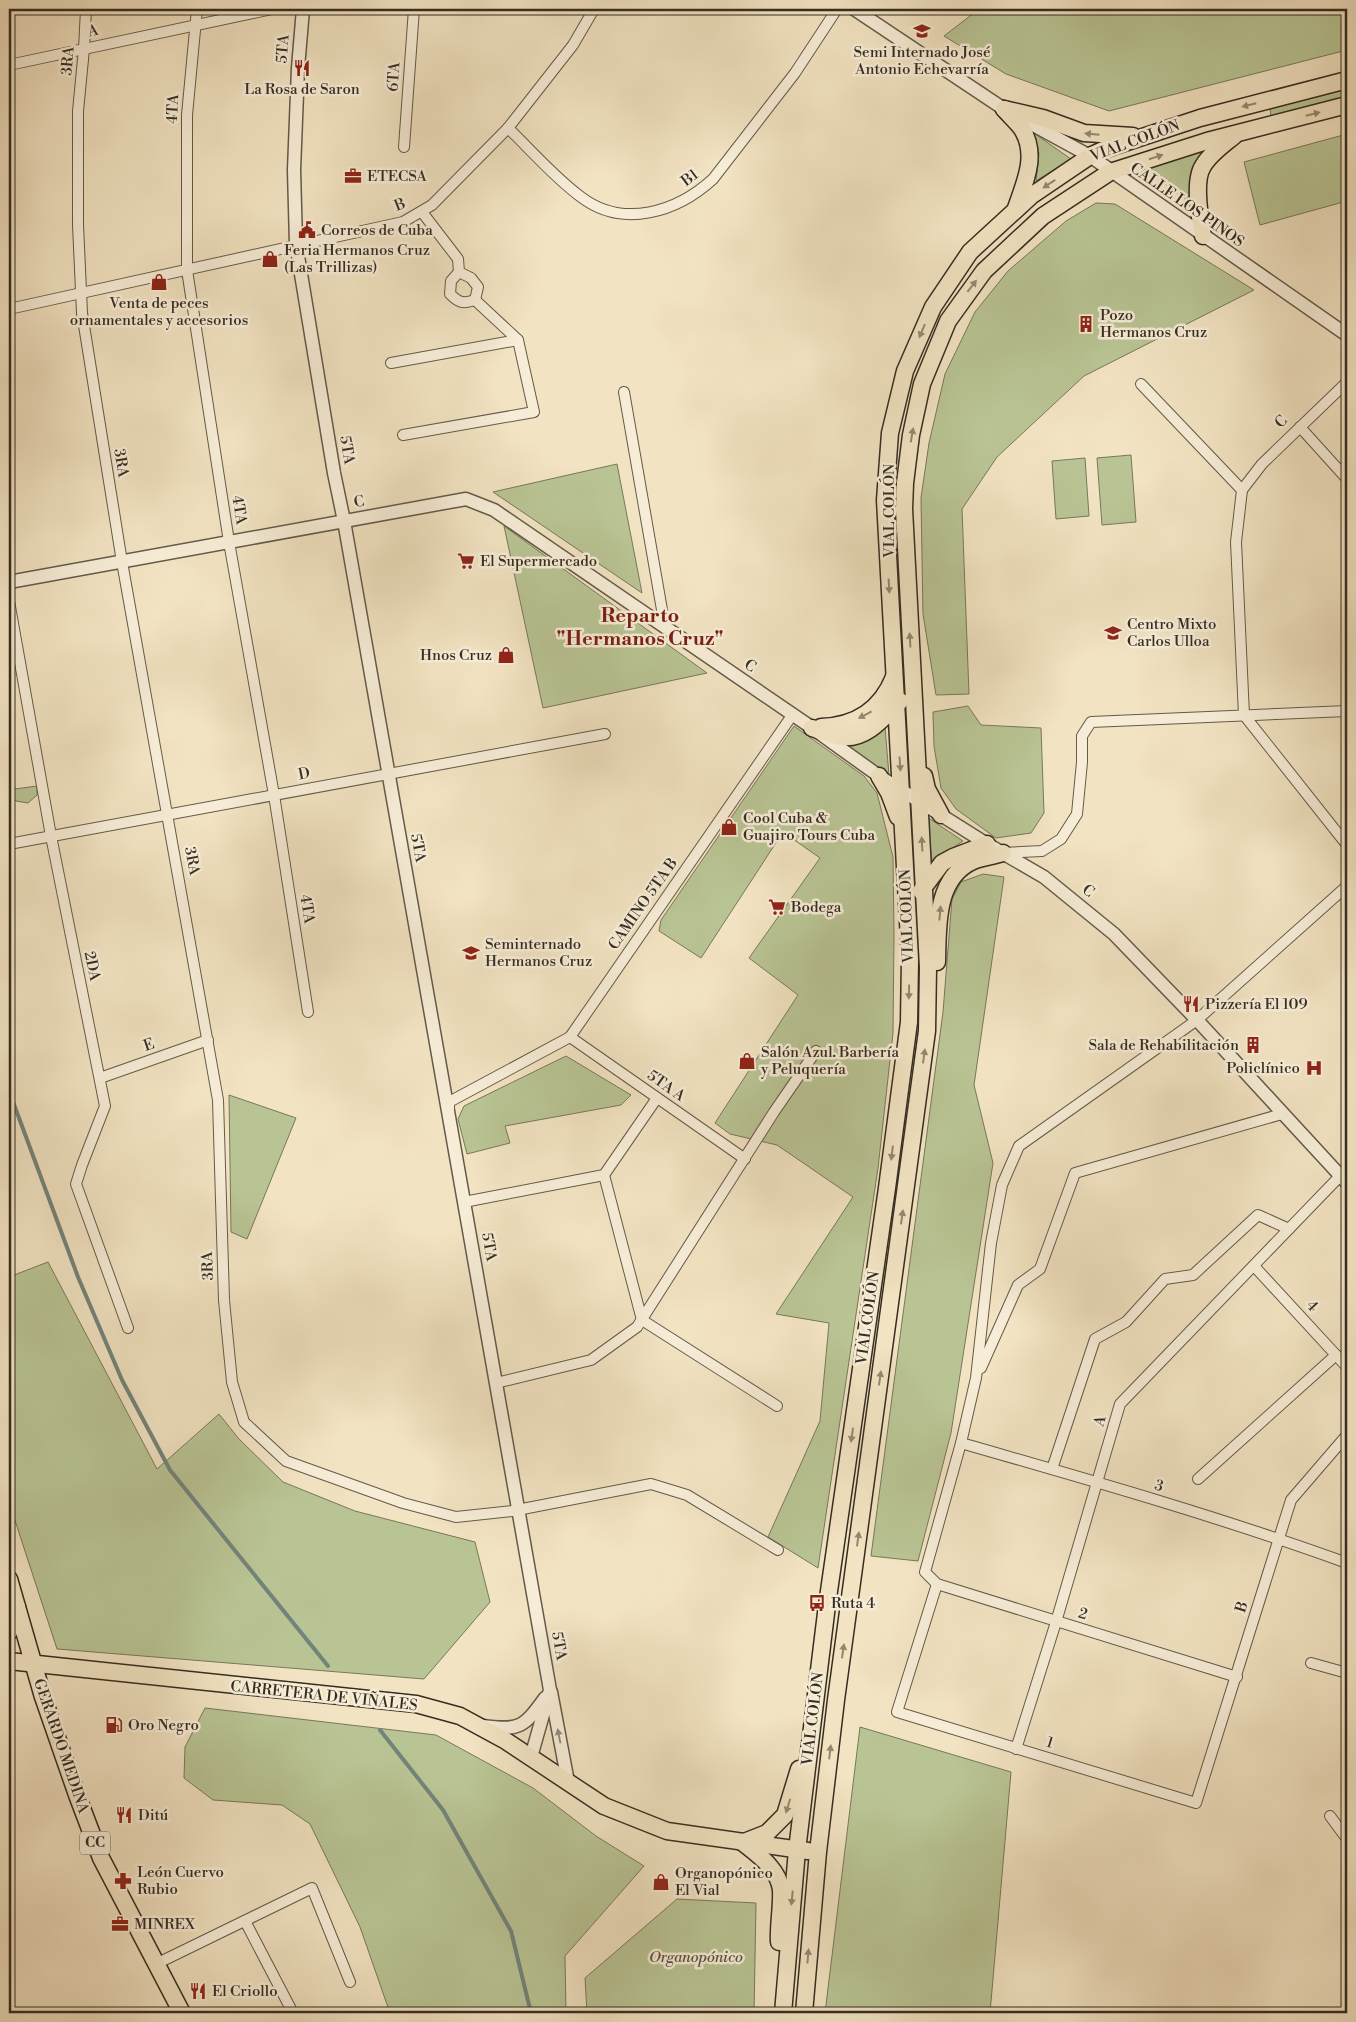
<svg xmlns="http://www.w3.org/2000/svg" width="1356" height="2022" viewBox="0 0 1356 2022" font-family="'Libre Bodoni',serif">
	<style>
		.green { fill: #b9c494; stroke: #77785b }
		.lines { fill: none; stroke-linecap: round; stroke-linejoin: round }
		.stream { stroke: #72847b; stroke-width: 4 }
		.minor-casing { stroke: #645a4a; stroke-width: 12 }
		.tertiary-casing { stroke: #645a4a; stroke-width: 15 }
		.primary-casing { stroke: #352d22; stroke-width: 19 }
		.minor { stroke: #f7edd7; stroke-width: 10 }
		.tertiary { stroke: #f7edd7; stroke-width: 12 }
		.primary { stroke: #f2e3c2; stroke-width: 16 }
		.oneway { fill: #948872 }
		.oneway2 { fill: #968d7c }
		.labels { text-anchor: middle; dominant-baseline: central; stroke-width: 5; stroke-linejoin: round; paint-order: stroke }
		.shield { fill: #f7edd7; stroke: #6f6758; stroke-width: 1 }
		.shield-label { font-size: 14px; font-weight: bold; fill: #352d22 }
		.street-label { font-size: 15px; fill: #352d22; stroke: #f7edd7 }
		.poi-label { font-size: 15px; fill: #352d22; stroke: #f7edd7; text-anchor: start }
		.park-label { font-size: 15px; font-style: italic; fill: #56533e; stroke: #f7edd7 }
		.district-label { font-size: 20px; font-weight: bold; fill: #7a1f14; stroke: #f7edd7 }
	</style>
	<rect width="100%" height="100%" fill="#f2e3c2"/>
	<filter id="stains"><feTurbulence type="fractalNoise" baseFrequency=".004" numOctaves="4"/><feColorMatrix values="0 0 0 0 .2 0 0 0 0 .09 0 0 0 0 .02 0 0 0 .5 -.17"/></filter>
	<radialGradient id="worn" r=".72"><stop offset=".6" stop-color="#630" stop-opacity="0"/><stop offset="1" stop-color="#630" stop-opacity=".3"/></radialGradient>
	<!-- green -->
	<g class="green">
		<path d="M 979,9 L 1347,9 L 1347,50 L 1109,111 L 1006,74 L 944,36 Z"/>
		<path d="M 1347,89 L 1347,97 L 1271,116 L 1270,109 Z"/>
		<path d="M 1028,129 L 1071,159 L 1036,181 L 1039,153 Z"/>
		<path d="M 1347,134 L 1347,201 L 1260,225 L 1244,162 Z"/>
		<path d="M 1205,147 L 1190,178 L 1191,203 L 1142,167 Z"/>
		<path d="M 1096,203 L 1115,204 L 1254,290 L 1084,376 L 997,457 L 962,509 L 969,694 L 936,695 L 923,614 L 921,498 L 929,443 L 945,374 L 975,312 L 1008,271 L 1066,221 Z"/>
		<path d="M 1131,455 L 1136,522 L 1102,525 L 1097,458 Z"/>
		<path d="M 1085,458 L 1089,516 L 1056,519 L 1052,461 Z"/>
		<path d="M 617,464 L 642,593 L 493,492 Z"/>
		<path d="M 504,526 L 707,673 L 543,708 Z"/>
		<path d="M 968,706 L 981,725 L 1041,728 L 1044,813 L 1031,833 L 996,838 L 956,809 L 941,788 L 934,746 L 933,712 Z"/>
		<path d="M 794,726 L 864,776 L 877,793 L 893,857 L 894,934 L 893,1033 L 878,1168 L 818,1568 L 768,1537 L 820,1421 L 829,1323 L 776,1314 L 853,1197 L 777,1145 L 730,1134 L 715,1123 L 798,995 L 749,958 L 820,858 L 783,832 L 701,958 L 659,931 L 661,920 Z"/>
		<path d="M 885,727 L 889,775 L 846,746 Z"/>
		<path d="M 9,750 L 15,789 L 37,786 L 37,795 L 28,803 L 16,801 L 11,795 L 11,790 L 9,790 Z"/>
		<path d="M 927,817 L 963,841 L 932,862 Z"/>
		<path d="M 983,874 L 1004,877 L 974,1085 L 993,1163 L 951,1433 L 918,1561 L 871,1556 L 943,1012 L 952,899 L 961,882 Z"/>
		<path d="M 566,1056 L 631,1095 L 621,1105 L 505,1126 L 510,1143 L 467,1154 L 458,1119 L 464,1106 Z"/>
		<path d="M 229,1095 L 296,1118 L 247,1239 L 231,1232 Z"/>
		<path d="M 48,1262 L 157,1469 L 219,1414 L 239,1439 L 283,1482 L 355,1511 L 475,1542 L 490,1602 L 424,1679 L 57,1649 L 9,1502 L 9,1277 Z"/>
		<path d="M 205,1708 L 436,1735 L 533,1788 L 596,1836 L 644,1866 L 565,1956 L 566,2013 L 390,2013 L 360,1927 L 310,1824 L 282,1805 L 213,1800 L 184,1778 L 185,1747 Z"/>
		<path d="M 860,1727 L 1011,1772 L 990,2013 L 825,2013 Z"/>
		<path d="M 677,1899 L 756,1903 L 754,2013 L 587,2013 L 585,1978 Z"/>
	</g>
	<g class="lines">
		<!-- stream -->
		<g class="stream">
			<path d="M 9,1091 L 78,1277 L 122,1380 L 170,1470 L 328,1666"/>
			<path d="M 380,1730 L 443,1810 L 511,1931 L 531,2013"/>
		</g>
		<!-- minor casing -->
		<g class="minor-casing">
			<g id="minor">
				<path d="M 86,9 L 84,49 L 78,111 L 78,225 L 82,313 L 122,562 L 218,1100 L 224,1300 L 232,1382 L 244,1422 L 286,1461 L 403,1503 L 456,1517 L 512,1511 L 651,1484 L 687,1495 L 778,1550"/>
				<path d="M 197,9 L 187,115 L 187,270 L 229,542 L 274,795 L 308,1012"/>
				<path d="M 9,65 L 272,9"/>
				<path d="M 508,128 C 532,151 554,177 581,197 C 623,229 677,212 713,179 L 795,73 L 837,9"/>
				<path d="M 404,147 L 414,9"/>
				<path d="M 459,272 L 451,281 L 450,294 C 459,303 463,304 475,300"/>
				<path d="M 9,309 L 403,222 L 432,205 L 508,128 L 573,45 L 594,9"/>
				<path d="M 391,363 L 518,340"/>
				<path d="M 1141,384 L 1242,490"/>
				<path d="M 624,392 L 665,627"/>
				<path d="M 1300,427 L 1347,479"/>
				<path d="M 403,435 L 534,412 L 518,340 L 475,300 L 478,287 L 471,278 L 459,272 L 458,259 L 422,212"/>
				<path d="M 1242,490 L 1236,542 L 1244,715 L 1347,845"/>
				<path d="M 1242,490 L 1262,464 L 1347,382"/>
				<path d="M 9,601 L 51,836 L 105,1106 L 82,1165 L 76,1184 L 128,1328"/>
				<path d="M 9,844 L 605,734"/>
				<path d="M 1003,853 L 1042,851 L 1061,839 L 1077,814 L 1082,762 L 1082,736 L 1091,722 L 1347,711"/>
				<path d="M 570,1037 L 745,1159"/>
				<path d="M 100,1078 L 208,1040"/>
				<path d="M 449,1111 L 449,1102 L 570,1037 L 793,714"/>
				<path d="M 604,1175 L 642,1320 L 777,1406"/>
				<path d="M 464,1202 L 604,1175 L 657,1098"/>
				<path d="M 1254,1266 L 1347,1367"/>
				<path d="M 981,1368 L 1018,1285 L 1040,1269 L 1075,1173 L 1282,1114"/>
				<path d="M 496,1383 L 591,1360 L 637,1327 L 774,1112 L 816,1051"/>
				<path d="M 961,1443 C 1090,1480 1220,1517 1347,1563"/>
				<path d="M 1052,1469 L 1095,1339 L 1126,1322 L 1165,1279 L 1193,1275 L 1258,1215 L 1289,1229"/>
				<path d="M 1198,1479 L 1336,1355"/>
				<path d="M 937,1584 L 897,1712 L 1196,1803 L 1291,1500 L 1347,1435"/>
				<path d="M 1311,1663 L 1347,1673"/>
				<path d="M 1237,1677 L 937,1584 L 925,1572 L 961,1443 L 976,1378 L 991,1243 L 1002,1185 L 1019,1146 L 1197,1020 L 1347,886"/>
				<path d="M 1016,1749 L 1056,1622 L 1120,1404 L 1340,1176"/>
				<path d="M 1330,1816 L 1347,1839"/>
				<path d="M 245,1921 L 293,2013"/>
				<path d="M 156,1964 L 312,1888 L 350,1982"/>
			</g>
		</g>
		<!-- tertiary casing -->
		<g class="tertiary-casing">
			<g id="tertiary">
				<path d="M 303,9 L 298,68 L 294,170 L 296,244 L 334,473 L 344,521 L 550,1690 L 531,1757"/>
				<path d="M 854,9 L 1004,109 L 1090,156 L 1347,335"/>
				<path d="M 9,582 L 466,499 L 494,510 L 808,725 L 879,776 L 987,844 L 1044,877 L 1114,934 L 1197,1020 L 1347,1183"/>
				<path d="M 551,1692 L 568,1782"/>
				<path d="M 483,1726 C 520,1731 524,1727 545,1698"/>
			</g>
		</g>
		<!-- primary casing -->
		<g class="primary-casing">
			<g id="primary">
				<path d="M 1004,109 L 1043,118 L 1084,133 L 1133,136"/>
				<path d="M 1004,109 C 1009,115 1017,122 1022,129 C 1038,155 1025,182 1016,208"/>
				<path d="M 1203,236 C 1200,219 1193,181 1203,166 C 1210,154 1223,145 1234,136"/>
				<path d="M 821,727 C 856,726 881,710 894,677"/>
				<path d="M 812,728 C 822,731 832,736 842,737 C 867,740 885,716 900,701"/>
				<path d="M 879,776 L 889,793 L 898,817"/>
				<path d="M 924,776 L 927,789 L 941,815"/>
				<path d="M 921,891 L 942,863 L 953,857 L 987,844"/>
				<path d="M 937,962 C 938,927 935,878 973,861 C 982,857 994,856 1003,853"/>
				<path d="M 9,1579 L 43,1697 L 77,1795 L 101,1858 L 182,2013"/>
				<path d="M 9,1632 L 17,1607"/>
				<path d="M 9,1661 L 416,1704 L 460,1716 L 506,1741 L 604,1806 L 667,1831 L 808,1851"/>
				<path d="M 742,1842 C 757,1854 779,1869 781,1890 C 782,1907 778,1925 779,1942"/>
				<path d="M 744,1842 L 767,1833 L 785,1815 L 799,1769"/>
				<path d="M 783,2013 L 797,1850 L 827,1605 L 887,1188 L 909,1022 L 910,959 L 885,500 L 890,433 L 905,371 L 933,307 L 970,252 L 1031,196 L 1090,156 L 1103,150 L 1200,118 L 1347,80"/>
				<path d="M 804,2013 L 818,1852 L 836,1700 L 927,1031 L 928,967 L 904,509 L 905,483 L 911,435 L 922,384 L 948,321 L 984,271 L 1043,216 L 1110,172 L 1207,141 L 1347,105"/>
			</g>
		</g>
		<!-- minor -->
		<use href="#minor" class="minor"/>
		<!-- tertiary -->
		<use href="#tertiary" class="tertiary"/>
		<!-- primary -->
		<use href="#primary" class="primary"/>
	</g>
	<!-- one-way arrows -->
	<defs><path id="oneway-solid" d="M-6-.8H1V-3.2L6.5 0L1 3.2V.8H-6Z" transform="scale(1.25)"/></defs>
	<g class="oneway">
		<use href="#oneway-solid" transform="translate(1249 105) rotate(166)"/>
		<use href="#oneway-solid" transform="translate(1313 114) rotate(-14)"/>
		<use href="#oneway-solid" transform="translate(1092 134) rotate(-175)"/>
		<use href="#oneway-solid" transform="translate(1156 157) rotate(-18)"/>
		<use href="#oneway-solid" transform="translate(1049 184) rotate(146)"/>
		<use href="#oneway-solid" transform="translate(972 286) rotate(-52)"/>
		<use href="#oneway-solid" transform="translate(922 331) rotate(113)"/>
		<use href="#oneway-solid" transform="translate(912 435) rotate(-80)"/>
		<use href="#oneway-solid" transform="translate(889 586) rotate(87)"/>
		<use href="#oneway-solid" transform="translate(910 640) rotate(-93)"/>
		<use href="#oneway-solid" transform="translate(865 715) rotate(152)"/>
		<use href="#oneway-solid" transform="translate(900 764) rotate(86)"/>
		<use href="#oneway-solid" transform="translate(922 844) rotate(-93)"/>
		<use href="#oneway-solid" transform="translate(940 913) rotate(-85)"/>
		<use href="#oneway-solid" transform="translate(909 992) rotate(91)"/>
		<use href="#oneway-solid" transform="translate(924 1056) rotate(-82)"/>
		<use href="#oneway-solid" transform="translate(892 1153) rotate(97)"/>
		<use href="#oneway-solid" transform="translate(902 1217) rotate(-82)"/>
		<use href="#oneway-solid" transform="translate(880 1378) rotate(-82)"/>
		<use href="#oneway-solid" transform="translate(852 1435) rotate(98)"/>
		<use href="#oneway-solid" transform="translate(858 1539) rotate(-82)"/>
		<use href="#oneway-solid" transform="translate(843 1651) rotate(-82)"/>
		<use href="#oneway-solid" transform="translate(830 1752) rotate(-83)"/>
		<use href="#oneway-solid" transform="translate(788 1806) rotate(107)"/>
		<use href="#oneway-solid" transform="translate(792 1898) rotate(96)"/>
		<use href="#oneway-solid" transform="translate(808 1956) rotate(-85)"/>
	</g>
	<use class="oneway2" href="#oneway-solid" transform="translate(559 1736) rotate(-101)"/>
	<!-- icons -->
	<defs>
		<g id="school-bare" transform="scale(1.35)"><path d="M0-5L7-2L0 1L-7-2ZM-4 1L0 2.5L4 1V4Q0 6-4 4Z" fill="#8f2418" stroke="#f7edd7" stroke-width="2.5" paint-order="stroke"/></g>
		<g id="restaurant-bare" transform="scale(1.35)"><path d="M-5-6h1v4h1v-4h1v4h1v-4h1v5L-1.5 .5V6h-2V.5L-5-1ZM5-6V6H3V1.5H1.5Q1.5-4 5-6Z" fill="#8f2418" stroke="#f7edd7" stroke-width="2.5" paint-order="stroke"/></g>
		<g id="office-bare" transform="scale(1.35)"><path d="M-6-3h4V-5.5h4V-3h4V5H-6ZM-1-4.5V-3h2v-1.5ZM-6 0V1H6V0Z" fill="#8f2418" stroke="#f7edd7" stroke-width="2.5" paint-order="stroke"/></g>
		<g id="civic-bare" transform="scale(1.35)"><path d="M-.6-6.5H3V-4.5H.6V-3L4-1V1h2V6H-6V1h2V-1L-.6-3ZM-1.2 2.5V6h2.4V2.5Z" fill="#8f2418" stroke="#f7edd7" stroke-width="2.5" paint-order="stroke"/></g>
		<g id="shop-bare" transform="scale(1.35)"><path d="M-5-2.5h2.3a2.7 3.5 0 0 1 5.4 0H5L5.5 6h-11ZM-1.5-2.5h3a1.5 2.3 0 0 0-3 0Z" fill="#8f2418" stroke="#f7edd7" stroke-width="2.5" paint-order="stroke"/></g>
		<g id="building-bare" transform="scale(1.35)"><path d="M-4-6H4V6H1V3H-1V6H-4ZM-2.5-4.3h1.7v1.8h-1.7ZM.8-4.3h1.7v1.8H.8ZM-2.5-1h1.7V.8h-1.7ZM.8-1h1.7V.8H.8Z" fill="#8f2418" stroke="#f7edd7" stroke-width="2.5" paint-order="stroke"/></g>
		<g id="supermarket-bare" transform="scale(1.35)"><path d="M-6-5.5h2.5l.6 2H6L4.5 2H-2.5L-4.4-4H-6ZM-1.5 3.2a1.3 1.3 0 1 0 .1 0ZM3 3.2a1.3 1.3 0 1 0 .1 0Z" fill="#8f2418" stroke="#f7edd7" stroke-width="2.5" paint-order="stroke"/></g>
		<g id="hospital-bare" transform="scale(1.35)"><path d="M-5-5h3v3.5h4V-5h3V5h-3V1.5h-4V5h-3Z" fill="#8f2418" stroke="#f7edd7" stroke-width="2.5" paint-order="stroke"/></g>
		<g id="bus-bare" transform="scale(1.35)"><path d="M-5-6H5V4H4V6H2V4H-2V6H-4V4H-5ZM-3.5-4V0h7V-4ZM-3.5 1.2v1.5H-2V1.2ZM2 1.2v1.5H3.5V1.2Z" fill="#8f2418" stroke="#f7edd7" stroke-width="2.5" paint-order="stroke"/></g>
		<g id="fuel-bare" transform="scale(1.35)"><path d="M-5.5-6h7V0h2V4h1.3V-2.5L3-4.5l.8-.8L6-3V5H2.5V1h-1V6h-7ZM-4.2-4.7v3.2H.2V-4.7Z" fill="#8f2418" stroke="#f7edd7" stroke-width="2.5" paint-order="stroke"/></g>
		<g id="pharmacy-bare" transform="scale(1.35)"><path d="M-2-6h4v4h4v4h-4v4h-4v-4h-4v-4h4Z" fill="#8f2418" stroke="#f7edd7" stroke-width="2.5" paint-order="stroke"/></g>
	</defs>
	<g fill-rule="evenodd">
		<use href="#school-bare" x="922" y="31"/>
		<use href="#restaurant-bare" x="302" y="68"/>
		<use href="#office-bare" x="353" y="176"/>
		<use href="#civic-bare" x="307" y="230"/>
		<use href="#shop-bare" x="270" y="259"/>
		<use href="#shop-bare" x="159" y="282"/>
		<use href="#building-bare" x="1086" y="324"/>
		<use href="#supermarket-bare" x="466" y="561"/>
		<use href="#school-bare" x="1113" y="633"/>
		<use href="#shop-bare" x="506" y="655"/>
		<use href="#shop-bare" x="729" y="827"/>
		<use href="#supermarket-bare" x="777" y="907"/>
		<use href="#school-bare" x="471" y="953"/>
		<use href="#restaurant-bare" x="1191" y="1004"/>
		<use href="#building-bare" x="1253" y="1045"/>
		<use href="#shop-bare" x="747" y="1061"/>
		<use href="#hospital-bare" x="1314" y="1068"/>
		<use href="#bus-bare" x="817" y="1603"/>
		<use href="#fuel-bare" x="114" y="1725"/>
		<use href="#restaurant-bare" x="124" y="1815"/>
		<use href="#pharmacy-bare" x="123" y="1881"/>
		<use href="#shop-bare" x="661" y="1882"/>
		<use href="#office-bare" x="120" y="1924"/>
		<use href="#restaurant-bare" x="198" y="1991"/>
	</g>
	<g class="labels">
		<!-- shield labels -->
		<rect class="shield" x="80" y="1831.5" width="30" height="23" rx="4"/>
		<g class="shield-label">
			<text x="95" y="1843">CC</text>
		</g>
		<!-- street labels -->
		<g class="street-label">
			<text transform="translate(93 31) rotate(-12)">A</text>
			<text transform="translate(283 49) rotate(-85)">5TA</text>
			<text transform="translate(68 61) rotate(-85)">3RA</text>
			<text transform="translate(394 77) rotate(-86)">6TA</text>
			<text transform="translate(173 109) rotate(-87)">4TA</text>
			<text transform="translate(1135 141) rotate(-20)">VIAL COLÓN</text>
			<text transform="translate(690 178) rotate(-37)">B1</text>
			<text transform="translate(400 205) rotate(-21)">B</text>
			<text transform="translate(1187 205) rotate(35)">CALLE LOS PINOS</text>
			<text transform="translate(1281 422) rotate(-44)">C</text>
			<text transform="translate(347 450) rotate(81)">5TA</text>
			<text transform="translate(121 463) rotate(81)">3RA</text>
			<text transform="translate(359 502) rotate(-10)">C</text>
			<text transform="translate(239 510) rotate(81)">4TA</text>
			<text transform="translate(889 511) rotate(-90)">VIAL COLÓN</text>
			<text transform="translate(750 666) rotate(34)">C</text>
			<text transform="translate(304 774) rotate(-11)">D</text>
			<text transform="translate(418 848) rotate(79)">5TA</text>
			<text transform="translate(192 861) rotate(79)">3RA</text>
			<text transform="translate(1088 891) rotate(39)">C</text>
			<text transform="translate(643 904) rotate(-55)">CAMINO 5TA B</text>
			<text transform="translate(307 909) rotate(81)">4TA</text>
			<text transform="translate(907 916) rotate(-92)">VIAL COLÓN</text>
			<text transform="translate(92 966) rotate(78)">2DA</text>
			<text transform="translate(149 1045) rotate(-19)">E</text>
			<text transform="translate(666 1086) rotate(35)">5TA A</text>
			<text transform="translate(489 1247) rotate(80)">5TA</text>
			<text transform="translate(208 1266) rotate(-92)">3RA</text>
			<text transform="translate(1312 1306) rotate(48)">4</text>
			<text transform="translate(868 1318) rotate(-82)">VIAL COLÓN</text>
			<text transform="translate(1100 1421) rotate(-74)">A</text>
			<text transform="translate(1159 1486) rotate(17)">3</text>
			<text transform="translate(1242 1607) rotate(-73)">B</text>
			<text transform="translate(1083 1614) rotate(17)">2</text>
			<text transform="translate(559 1646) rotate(80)">5TA</text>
			<text transform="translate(324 1696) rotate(6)">CARRETERA DE VIÑALES</text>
			<text transform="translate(813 1719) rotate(-83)">VIAL COLÓN</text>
			<text transform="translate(1050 1743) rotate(17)">1</text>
			<text transform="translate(61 1746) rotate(71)">GERARDO MEDINA</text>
		</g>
		<!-- poi labels -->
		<g class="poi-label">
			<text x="922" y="52" text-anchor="middle">Semi Internado José<tspan x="922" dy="17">Antonio Echevarría</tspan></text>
			<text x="302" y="89" text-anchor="middle">La Rosa de Saron</text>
			<text x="367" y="176">ETECSA</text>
			<text x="321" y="230">Correos de Cuba</text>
			<text x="284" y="250">Feria Hermanos Cruz<tspan x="284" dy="17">(Las Trillizas)</tspan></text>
			<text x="159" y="303" text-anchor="middle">Venta de peces<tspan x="159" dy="17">ornamentales y accesorios</tspan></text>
			<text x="1100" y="315">Pozo<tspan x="1100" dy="17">Hermanos Cruz</tspan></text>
			<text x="480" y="561">El Supermercado</text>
			<text x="1127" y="624">Centro Mixto<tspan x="1127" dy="17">Carlos Ulloa</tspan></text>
			<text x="492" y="655" text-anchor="end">Hnos Cruz</text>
			<text x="743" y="818">Cool Cuba &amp;<tspan x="743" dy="17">Guajiro Tours Cuba</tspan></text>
			<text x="791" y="907">Bodega</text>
			<text x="485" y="944">Seminternado<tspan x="485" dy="17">Hermanos Cruz</tspan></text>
			<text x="1205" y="1004">Pizzería El 109</text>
			<text x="1239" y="1045" text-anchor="end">Sala de Rehabilitación</text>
			<text x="761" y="1052">Salón Azul. Barbería<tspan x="761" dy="17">y Peluquería</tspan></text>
			<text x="1300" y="1068" text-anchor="end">Policlínico</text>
			<text x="831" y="1603">Ruta 4</text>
			<text x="128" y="1725">Oro Negro</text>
			<text x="138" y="1815">Ditú</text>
			<text x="137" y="1872">León Cuervo<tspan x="137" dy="17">Rubio</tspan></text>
			<text x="675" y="1873">Organopónico<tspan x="675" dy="17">El Vial</tspan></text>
			<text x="134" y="1924">MINREX</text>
			<text x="212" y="1991">El Criollo</text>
		</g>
		<!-- park labels -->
		<g class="park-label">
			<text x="696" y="1957">Organopónico</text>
		</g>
		<!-- district labels -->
		<g class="district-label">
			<text x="640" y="616">Reparto<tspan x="640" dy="23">"Hermanos Cruz"</tspan></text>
		</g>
	</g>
	<!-- margin -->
	<rect width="1356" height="2022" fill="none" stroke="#f2e3c2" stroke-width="30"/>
	<rect x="10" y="10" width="1336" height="2002" fill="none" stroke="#352d22" stroke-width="2.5"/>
	<rect x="15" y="15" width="1326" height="1992" fill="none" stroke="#352d22"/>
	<rect width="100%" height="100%" filter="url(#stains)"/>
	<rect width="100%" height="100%" fill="url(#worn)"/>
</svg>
